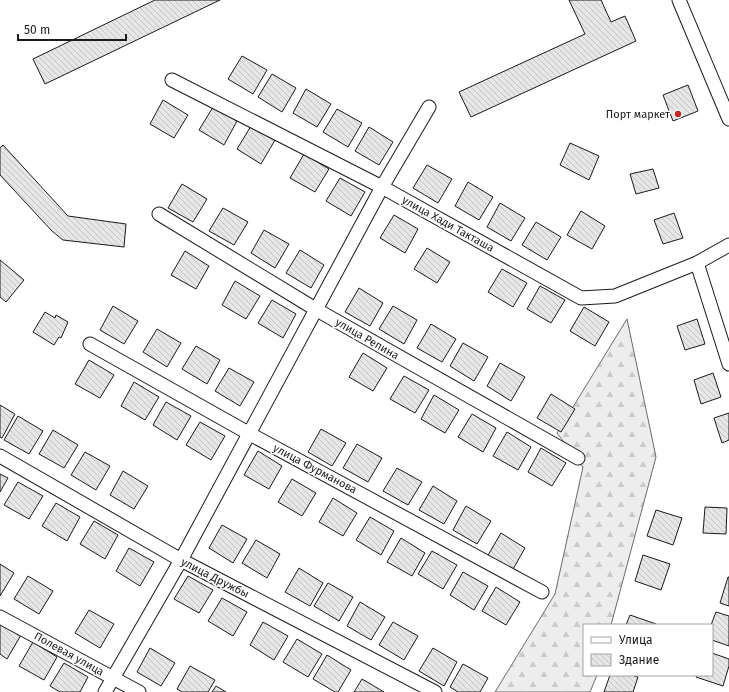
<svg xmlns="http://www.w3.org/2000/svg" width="729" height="692" viewBox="0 0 729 692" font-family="'Fira Sans',sans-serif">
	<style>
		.forest { fill: url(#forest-firs); stroke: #6a6a6a }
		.building { fill: url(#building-back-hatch); stroke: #1a1a1a }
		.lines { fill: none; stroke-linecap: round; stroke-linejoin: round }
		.minor-casing { stroke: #1a1a1a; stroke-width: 15 }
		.minor { stroke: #fff; stroke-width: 13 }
		.poi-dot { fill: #c62828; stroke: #fff; stroke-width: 1.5 }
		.labels { text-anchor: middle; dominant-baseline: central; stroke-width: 3; stroke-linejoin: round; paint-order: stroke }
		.poi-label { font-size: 11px; fill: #1a1a1a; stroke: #fff; text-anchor: end }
		.street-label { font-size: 11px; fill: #1a1a1a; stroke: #fff }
	</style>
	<defs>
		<pattern id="forest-firs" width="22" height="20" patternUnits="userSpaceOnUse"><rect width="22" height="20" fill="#ededed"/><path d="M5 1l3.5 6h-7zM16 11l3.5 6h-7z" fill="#cbcbcb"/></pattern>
		<pattern id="building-back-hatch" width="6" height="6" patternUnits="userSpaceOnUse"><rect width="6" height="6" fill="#e6e6e6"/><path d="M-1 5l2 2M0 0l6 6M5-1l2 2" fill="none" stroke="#c5c5c5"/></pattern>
	</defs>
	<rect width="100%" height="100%" fill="#fff"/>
	<!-- forest -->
	<path class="forest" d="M 627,319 L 656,457 L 611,625 L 584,625 L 584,675 L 597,675 L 590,692 L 495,692 L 555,594 L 583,467 L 557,433 Z"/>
	<!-- building -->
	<g class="building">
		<path d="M 155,0 L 220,0 L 45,84 L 33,59 Z"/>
		<path d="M 569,0 L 601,0 L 611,22 L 625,16 L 636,41 L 471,117 L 459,92 L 585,34 Z"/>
		<path d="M 242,56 L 267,70 L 253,94 L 228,79 Z"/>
		<path d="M 272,74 L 296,88 L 282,112 L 258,97 Z"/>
		<path d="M 688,85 L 698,111 L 673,121 L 663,95 Z"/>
		<path d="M 306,89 L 331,104 L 317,127 L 293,113 Z"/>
		<path d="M 163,100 L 188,115 L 174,138 L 150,124 Z"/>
		<path d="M 213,107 L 237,121 L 224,145 L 199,130 Z"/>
		<path d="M 337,109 L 362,123 L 348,147 L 323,132 Z"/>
		<path d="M 251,126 L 275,140 L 261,164 L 237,149 Z"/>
		<path d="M 369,127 L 393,142 L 379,165 L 355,151 Z"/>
		<path d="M 570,143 L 599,156 L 589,180 L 560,165 Z"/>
		<path d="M 3,145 L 68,216 L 126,224 L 124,247 L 63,240 L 52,231 L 0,175 L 0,148 Z"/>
		<path d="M 304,154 L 329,169 L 315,192 L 290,178 Z"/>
		<path d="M 427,165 L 452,179 L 438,203 L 413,188 Z"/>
		<path d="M 653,169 L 659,188 L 636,194 L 630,174 Z"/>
		<path d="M 340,178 L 365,192 L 351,216 L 326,201 Z"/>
		<path d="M 468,182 L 493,197 L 479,220 L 455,206 Z"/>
		<path d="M 182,184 L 207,199 L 193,222 L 168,208 Z"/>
		<path d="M 500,203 L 525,218 L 511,241 L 487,227 Z"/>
		<path d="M 223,208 L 248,222 L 234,245 L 209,231 Z"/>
		<path d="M 581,211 L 605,226 L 592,249 L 567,235 Z"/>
		<path d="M 674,213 L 683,238 L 663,244 L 654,220 Z"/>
		<path d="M 394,215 L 418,229 L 405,253 L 380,238 Z"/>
		<path d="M 536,222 L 561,237 L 547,260 L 522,245 Z"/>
		<path d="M 264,230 L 289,244 L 275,268 L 251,253 Z"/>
		<path d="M 427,248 L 450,262 L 437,283 L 414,269 Z"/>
		<path d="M 300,250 L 324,265 L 311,288 L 286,273 Z"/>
		<path d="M 185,251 L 209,266 L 196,289 L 171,275 Z"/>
		<path d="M 0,260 L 24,280 L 6,302 L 0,297 Z"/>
		<path d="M 502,269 L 527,283 L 513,307 L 488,292 Z"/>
		<path d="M 235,281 L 260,296 L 246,319 L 222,305 Z"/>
		<path d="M 540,286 L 565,300 L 551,323 L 527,309 Z"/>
		<path d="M 359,288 L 383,303 L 370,326 L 345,312 Z"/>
		<path d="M 272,300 L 296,314 L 283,338 L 258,323 Z"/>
		<path d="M 113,306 L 138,321 L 124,344 L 100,330 Z"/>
		<path d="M 393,306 L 417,320 L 404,344 L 379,329 Z"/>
		<path d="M 584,307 L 609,322 L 595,346 L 570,331 Z"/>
		<path d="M 45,312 L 55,318 L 56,315 L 68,322 L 61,338 L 59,337 L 54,345 L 33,332 Z"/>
		<path d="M 697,319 L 705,344 L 685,350 L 677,326 Z"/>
		<path d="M 431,324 L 456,339 L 442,362 L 417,348 Z"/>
		<path d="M 157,329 L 181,343 L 167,367 L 143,352 Z"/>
		<path d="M 463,343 L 488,357 L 474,381 L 450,366 Z"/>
		<path d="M 196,346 L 220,360 L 207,384 L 182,369 Z"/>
		<path d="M 363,353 L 387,368 L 373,391 L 349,377 Z"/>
		<path d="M 89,360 L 114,375 L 100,398 L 75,384 Z"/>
		<path d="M 500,363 L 525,377 L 511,401 L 487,386 Z"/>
		<path d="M 229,368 L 254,382 L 240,406 L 215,391 Z"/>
		<path d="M 713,373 L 721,397 L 701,404 L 694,380 Z"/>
		<path d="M 404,376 L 429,390 L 415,413 L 390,399 Z"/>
		<path d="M 134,382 L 159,397 L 145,420 L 121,406 Z"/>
		<path d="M 551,394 L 575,409 L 561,432 L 537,418 Z"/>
		<path d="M 434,395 L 459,410 L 445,433 L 421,419 Z"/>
		<path d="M 166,402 L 191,416 L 177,440 L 153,425 Z"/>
		<path d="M 0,405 L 15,414 L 2,438 L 0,437 Z"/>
		<path d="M 729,413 L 729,440 L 722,443 L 714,418 Z"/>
		<path d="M 472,414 L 496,428 L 483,452 L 458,437 Z"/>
		<path d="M 18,416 L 43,431 L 29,454 L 4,440 Z"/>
		<path d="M 200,422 L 225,436 L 211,460 L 186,445 Z"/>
		<path d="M 321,429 L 346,443 L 332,466 L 308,452 Z"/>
		<path d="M 53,430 L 78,445 L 64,468 L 39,454 Z"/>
		<path d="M 507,432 L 531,447 L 518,470 L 493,456 Z"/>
		<path d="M 357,444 L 382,458 L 368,482 L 343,468 Z"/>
		<path d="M 541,448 L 566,463 L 552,486 L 528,472 Z"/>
		<path d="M 258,451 L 282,466 L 269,489 L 244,475 Z"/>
		<path d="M 85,452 L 110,466 L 96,490 L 71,475 Z"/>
		<path d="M 397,468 L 422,482 L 408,505 L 383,491 Z"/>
		<path d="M 123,471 L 148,486 L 134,509 L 110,495 Z"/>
		<path d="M 0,474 L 8,478 L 0,492 Z"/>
		<path d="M 292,479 L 316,493 L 302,516 L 278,502 Z"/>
		<path d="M 18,482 L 43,496 L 29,519 L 4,505 Z"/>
		<path d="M 433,486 L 457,501 L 444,524 L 419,510 Z"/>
		<path d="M 333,498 L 357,513 L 343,536 L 319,522 Z"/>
		<path d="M 56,503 L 80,517 L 67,541 L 42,526 Z"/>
		<path d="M 466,506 L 491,521 L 477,544 L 453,530 Z"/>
		<path d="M 705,507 L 727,508 L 726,534 L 703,533 Z"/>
		<path d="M 656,510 L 682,518 L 673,545 L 647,536 Z"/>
		<path d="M 370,517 L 394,531 L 381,555 L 356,540 Z"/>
		<path d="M 94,521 L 118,535 L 105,559 L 80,544 Z"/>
		<path d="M 222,525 L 247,539 L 233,563 L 209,548 Z"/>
		<path d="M 501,533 L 525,548 L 512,571 L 487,557 Z"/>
		<path d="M 401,538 L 425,553 L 412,576 L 387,562 Z"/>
		<path d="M 256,540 L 280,554 L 267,578 L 242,563 Z"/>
		<path d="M 129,548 L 154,562 L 140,586 L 116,571 Z"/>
		<path d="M 432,551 L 457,565 L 443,589 L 418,574 Z"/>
		<path d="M 643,555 L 670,564 L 661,590 L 635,581 Z"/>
		<path d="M 0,564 L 14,573 L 0,596 Z"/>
		<path d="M 299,568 L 323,583 L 310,606 L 285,592 Z"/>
		<path d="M 463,572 L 488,586 L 474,610 L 450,595 Z"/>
		<path d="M 28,576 L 53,591 L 39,614 L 14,599 Z"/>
		<path d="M 188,576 L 213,590 L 199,613 L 174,599 Z"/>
		<path d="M 728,577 L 729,577 L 729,606 L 720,603 Z"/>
		<path d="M 328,583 L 353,597 L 339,621 L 314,606 Z"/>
		<path d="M 496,587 L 520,602 L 506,625 L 482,611 Z"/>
		<path d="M 222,598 L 247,612 L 233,636 L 208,621 Z"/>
		<path d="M 360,602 L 385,617 L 371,640 L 347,626 Z"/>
		<path d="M 89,610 L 114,624 L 100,648 L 75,633 Z"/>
		<path d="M 716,612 L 729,616 L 729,646 L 712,640 L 711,625 Z"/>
		<path d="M 630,615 L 656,624 L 655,625 L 626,625 Z"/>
		<path d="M 263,622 L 288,636 L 274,660 L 250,645 Z"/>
		<path d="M 393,622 L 418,636 L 404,660 L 379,645 Z"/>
		<path d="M 0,623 L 21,635 L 7,659 L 0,654 Z"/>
		<path d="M 297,639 L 322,654 L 308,677 L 283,662 Z"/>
		<path d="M 33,642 L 57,657 L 44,680 L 19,666 Z"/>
		<path d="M 150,648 L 175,663 L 161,686 L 137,672 Z"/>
		<path d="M 433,648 L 457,662 L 444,686 L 419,671 Z"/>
		<path d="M 712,653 L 729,659 L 729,666 L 723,686 L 696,677 L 697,675 L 712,675 Z"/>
		<path d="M 327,655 L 351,670 L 338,692 L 335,692 L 313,679 Z"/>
		<path d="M 64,663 L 88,677 L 80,692 L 60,692 L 50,686 Z"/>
		<path d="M 463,664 L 488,678 L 480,692 L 458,692 L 450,687 Z"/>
		<path d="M 190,666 L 215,680 L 208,692 L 182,692 L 177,689 Z"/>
		<path d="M 610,675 L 631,675 L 638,677 L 633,692 L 604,692 Z"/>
		<path d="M 362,679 L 384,692 L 354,692 Z"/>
		<path d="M 216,686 L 226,692 L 212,692 Z"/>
	</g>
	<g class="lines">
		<!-- minor casing -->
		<g class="minor-casing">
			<g id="minor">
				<path d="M 679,0 L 729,119"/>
				<path d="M 172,80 L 382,187 L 581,298 L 615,296 L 697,263 L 729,245"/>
				<path d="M 159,214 L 317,310 L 578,458"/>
				<path d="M 697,263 L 729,364"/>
				<path d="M 90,344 L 250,434 L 542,592"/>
				<path d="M 0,456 L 181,560 L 435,692"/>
				<path d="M 0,617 L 139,692"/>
				<path d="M 105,692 L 181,560 L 382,187 L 429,107"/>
			</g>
		</g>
		<!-- minor -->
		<use href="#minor" class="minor"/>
	</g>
	<!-- markers -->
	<circle class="poi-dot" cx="678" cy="114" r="4"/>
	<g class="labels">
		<!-- poi labels -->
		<g class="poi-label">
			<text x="670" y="114">Порт маркет</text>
		</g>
		<!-- street labels -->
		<g class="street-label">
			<text transform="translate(448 224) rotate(29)">улица Хади Такташа</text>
			<text transform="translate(367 339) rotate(30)">улица Репина</text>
			<text transform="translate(315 469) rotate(28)">улица Фурманова</text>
			<text transform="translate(215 578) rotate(27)">улица Дружбы</text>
			<text transform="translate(69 654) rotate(29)">Полевая улица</text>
		</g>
	</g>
	<!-- legend -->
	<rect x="583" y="624" width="130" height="52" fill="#ffffff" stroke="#a3a3a3"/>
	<rect x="591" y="637" width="20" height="6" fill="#ffffff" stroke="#a3a3a3"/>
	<text x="619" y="644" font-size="12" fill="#1a1a1a">Улица</text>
	<rect x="591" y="654" width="20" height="12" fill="url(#building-back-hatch)" stroke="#a3a3a3"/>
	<text x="619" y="664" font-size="12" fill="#1a1a1a">Здание</text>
	<!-- scale -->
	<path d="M18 34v6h108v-6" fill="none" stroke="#1a1a1a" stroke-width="2"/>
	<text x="24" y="34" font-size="12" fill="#1a1a1a" stroke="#ffffff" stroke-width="3" paint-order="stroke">50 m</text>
</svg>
